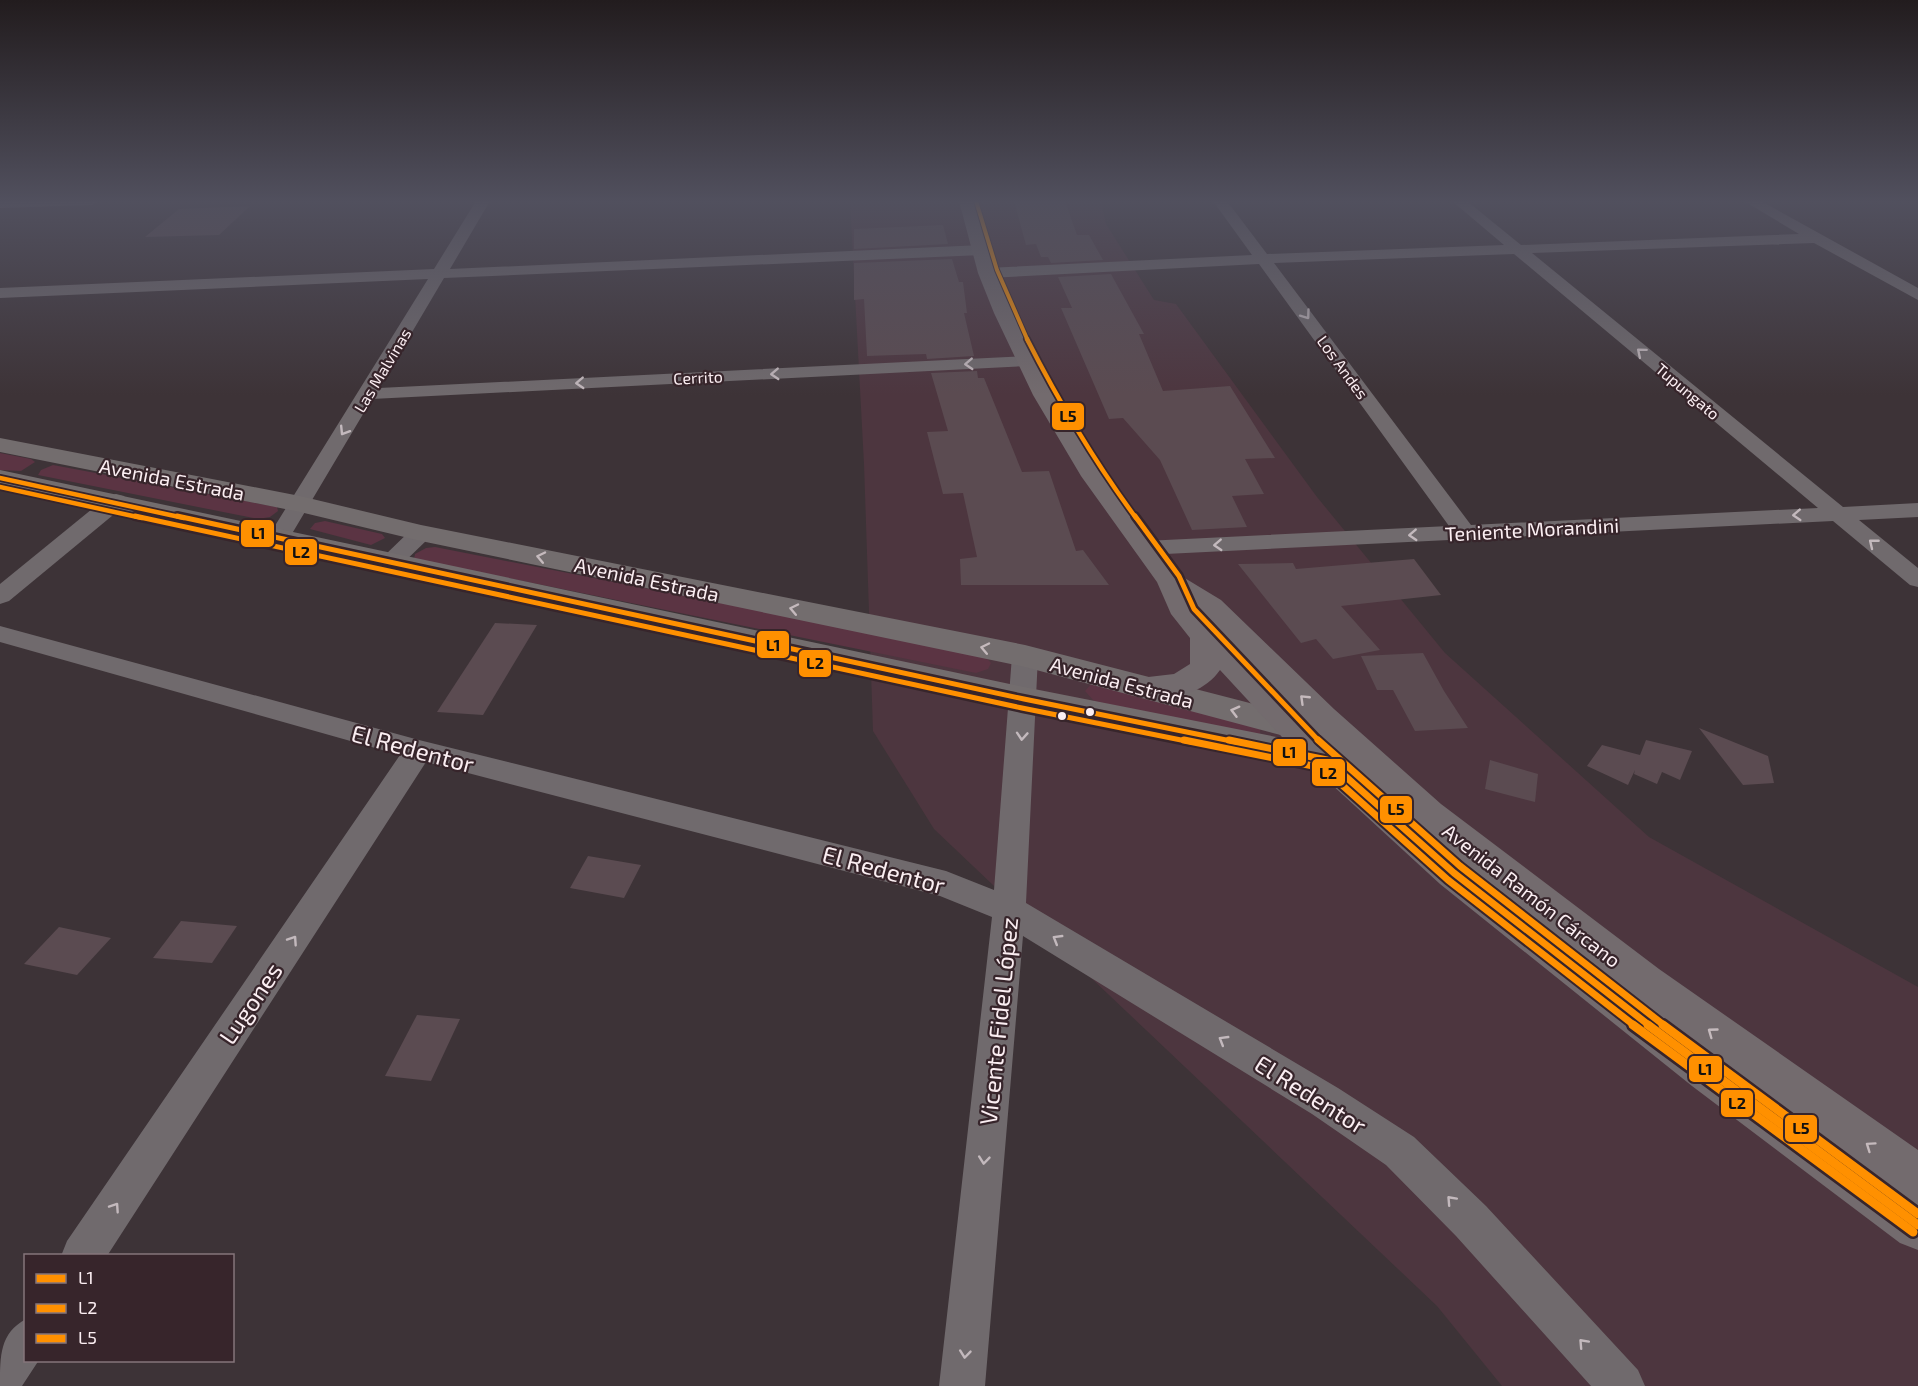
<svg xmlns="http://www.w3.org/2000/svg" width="1918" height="1386" viewBox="0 0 1918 1386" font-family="'Exo 2',sans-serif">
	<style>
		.built { fill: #4d363f }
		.green { fill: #5b3443 }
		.building { fill: #5b4b51 }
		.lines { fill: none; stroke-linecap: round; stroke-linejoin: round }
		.minor { fill: #706a6d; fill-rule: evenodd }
		.secondary { fill: #736d6e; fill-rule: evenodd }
		.primary { fill: #736b6e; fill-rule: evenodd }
		.bus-1-far3-casing { stroke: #37252b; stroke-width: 8 }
		.bus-1-far2-casing { stroke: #37252b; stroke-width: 10 }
		.bus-1-far1-casing { stroke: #37252b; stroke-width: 11 }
		.bus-1-casing { stroke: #37252b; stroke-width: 14 }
		.bus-2-far3-casing { stroke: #37252b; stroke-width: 8 }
		.bus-2-far2-casing { stroke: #37252b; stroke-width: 10 }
		.bus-2-far1-casing { stroke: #37252b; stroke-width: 11 }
		.bus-2-casing { stroke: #37252b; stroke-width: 14 }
		.bus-3-far4-casing { stroke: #37252b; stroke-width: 6 }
		.bus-3-far3-casing { stroke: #37252b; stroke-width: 8 }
		.bus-3-far2-casing { stroke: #37252b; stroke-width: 10 }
		.bus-3-far1-casing { stroke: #37252b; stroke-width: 11 }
		.bus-3-casing { stroke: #37252b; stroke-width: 14 }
		.bus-1-far3 { stroke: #ff9000; stroke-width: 4.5 }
		.bus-1-far2 { stroke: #ff9000; stroke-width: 5 }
		.bus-1-far1 { stroke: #ff9000; stroke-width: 7 }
		.bus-1 { stroke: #ff9000; stroke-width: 9 }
		.bus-2-far3 { stroke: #ff9000; stroke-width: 4.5 }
		.bus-2-far2 { stroke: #ff9000; stroke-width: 5 }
		.bus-2-far1 { stroke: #ff9000; stroke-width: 7 }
		.bus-2 { stroke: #ff9000; stroke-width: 9 }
		.bus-3-far4 { stroke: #ff9000; stroke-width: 4 }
		.bus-3-far3 { stroke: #ff9000; stroke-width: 4.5 }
		.bus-3-far2 { stroke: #ff9000; stroke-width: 5 }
		.bus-3-far1 { stroke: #ff9000; stroke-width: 7 }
		.bus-3 { stroke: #ff9000; stroke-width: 9 }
		.oneway { stroke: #c3b9bd }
		.oneway2 { stroke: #c5babd }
		.bus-dot { fill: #fbeef2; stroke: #37252b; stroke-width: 2 }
		.labels { text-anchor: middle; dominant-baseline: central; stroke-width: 4.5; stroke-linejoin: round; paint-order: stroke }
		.far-street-label { font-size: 16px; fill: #fbeef2; stroke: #37252b }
		.street-label { font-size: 20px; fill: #fbeef2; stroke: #37252b }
		.near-street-label { font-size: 24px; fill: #fbeef2; stroke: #37252b }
		.line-badge { stroke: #37252b; stroke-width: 2 }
		.pale-badge-label { font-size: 16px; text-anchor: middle; font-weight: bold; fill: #111 }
	</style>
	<rect width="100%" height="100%" fill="#3d3337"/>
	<!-- built -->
	<path class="built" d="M 850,201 L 1101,201 L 1106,224 L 1154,300 L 1176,304 L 1317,497 L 1445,653 L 1649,837 L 1918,987 L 1918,1386 L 1502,1386 L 1437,1306 L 934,829 L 873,731 L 864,464 Z"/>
	<!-- green -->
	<g class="green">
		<path d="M 0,453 L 31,459 L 35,462 L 21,471 L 0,470 Z"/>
		<path d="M 53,465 L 277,507 L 278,511 L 270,517 L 258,519 L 38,475 L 41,470 Z"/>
		<path d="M 325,521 L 382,534 L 385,538 L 371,545 L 310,529 L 315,523 Z"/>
		<path d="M 435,547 L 983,654 L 991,663 L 988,669 L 976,673 L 414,559 L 415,554 L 426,548 Z"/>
		<path d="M 1093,682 L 1260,727 L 1260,737 L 1094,701 L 1085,691 Z"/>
	</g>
	<!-- building -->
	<g class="building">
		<path d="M 1014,201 L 1065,201 L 1077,235 L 1089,235 L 1103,260 L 1051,263 L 1048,257 L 1041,257 L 1036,244 L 1026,245 Z"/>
		<path d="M 250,206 L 219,235 L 145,237 L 179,209 Z"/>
		<path d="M 943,225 L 948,244 L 854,249 L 854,229 Z"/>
		<path d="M 952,259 L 959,282 L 963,282 L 967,313 L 964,313 L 974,356 L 927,359 L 926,354 L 867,356 L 864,299 L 854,300 L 854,263 Z"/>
		<path d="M 1111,274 L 1144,334 L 1139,334 L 1163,391 L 1230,386 L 1275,458 L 1245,459 L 1264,494 L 1232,496 L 1247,527 L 1192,530 L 1160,460 L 1123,418 L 1109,419 L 1061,308 L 1072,308 L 1058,277 Z"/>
		<path d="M 977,371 L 978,378 L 984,378 L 1022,472 L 1049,471 L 1076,551 L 1083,550 L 1109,585 L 961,585 L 960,559 L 977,557 L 963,493 L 943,494 L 927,432 L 948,431 L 931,373 Z"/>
		<path d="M 1414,559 L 1441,595 L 1341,606 L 1380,650 L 1333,659 L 1316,639 L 1301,643 L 1238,564 L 1293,563 L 1296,569 Z"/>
		<path d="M 495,623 L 537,625 L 483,715 L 437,712 Z"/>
		<path d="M 1423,653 L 1444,691 L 1468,728 L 1415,731 L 1393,690 L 1377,690 L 1361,656 Z"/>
		<path d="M 1699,728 L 1768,756 L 1774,783 L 1743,785 Z"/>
		<path d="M 1646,740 L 1692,751 L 1680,780 L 1662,772 L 1657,784 L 1634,774 L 1635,770 L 1628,785 L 1587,766 L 1602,745 L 1640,755 Z"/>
		<path d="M 1490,760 L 1538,774 L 1535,802 L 1485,789 Z"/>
		<path d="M 588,856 L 641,865 L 624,898 L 570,888 Z"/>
		<path d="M 181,921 L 237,926 L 212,963 L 153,958 Z"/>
		<path d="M 59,927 L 111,938 L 77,975 L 24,964 Z"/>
		<path d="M 417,1015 L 460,1019 L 431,1081 L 385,1076 Z"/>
	</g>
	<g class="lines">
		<!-- minor -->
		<g class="minor">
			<path d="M 0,201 L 99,201 L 92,205 L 0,208 Z"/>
			<path d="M 476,201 L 490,201 L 450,269 L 982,245 L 990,250 L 982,255 L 444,278 L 379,388 L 1028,356 L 1037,361 L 1028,366 L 372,399 L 290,537 L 287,542 L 271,542 L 268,537 L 428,279 L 0,298 L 0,288 L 434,269 Z"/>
			<path d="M 1213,201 L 1227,201 L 1267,254 L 1504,245 L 1452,201 L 1467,201 L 1521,245 L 1799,234 L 1744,201 L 1761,201 L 1918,288 L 1918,300 L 1814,243 L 1532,253 L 1843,507 L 1918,503 L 1918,517 L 1859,520 L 1918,568 L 1918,587 L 1910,585 L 1833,521 L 1145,555 L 1137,553 L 1133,548 L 1137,543 L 1145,541 L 1449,526 L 1259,264 L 988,278 L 980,273 L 988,268 L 1252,255 ZM 1514,254 L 1818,508 L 1471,525 L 1274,263 Z"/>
			<path d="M 116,494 L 124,496 L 127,501 L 124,506 L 9,601 L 0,604 L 0,584 L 108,496 Z"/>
			<path d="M 421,526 L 429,528 L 432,533 L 429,538 L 399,567 L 383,567 L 379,562 L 383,557 L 413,528 Z"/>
			<path d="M 0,626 L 419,740 L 946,871 L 994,890 L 1012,656 L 1016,650 L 1025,647 L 1034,650 L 1038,656 L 1026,903 L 1338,1088 L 1414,1137 L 1486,1206 L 1638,1370 L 1645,1386 L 1591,1386 L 1456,1236 L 1386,1165 L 1312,1114 L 1023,936 L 985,1386 L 939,1386 L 992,917 L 940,896 L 426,762 L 107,1256 L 61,1256 L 67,1241 L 400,755 L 0,642 Z"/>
			<path d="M 26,1319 L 26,1360 L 39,1360 L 22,1386 L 0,1386 C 0,1355 0,1333 26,1319 Z"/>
		</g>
		<!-- secondary -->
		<g class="secondary">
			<path d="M 0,438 L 300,496 L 421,525 L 1025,645 L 1292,714 L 1304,717 L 1309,726 L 1304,735 L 1292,738 L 1025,667 L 421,541 L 300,512 L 0,452 Z"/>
			<path d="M 0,470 L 1024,687 L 1327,747 L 1339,751 L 1345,760 L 1339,769 L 1327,773 L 1024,711 L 0,486 Z"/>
		</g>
		<!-- primary -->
		<path class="primary" d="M 959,201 L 975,201 L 998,273 L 1014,313 L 1057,395 L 1105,473 L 1183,577 L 1221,600 L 1334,709 L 1441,804 L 1659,969 L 1918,1150 L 1918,1250 L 1900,1243 L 1692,1086 L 1440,884 L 1293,749 L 1220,670 C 1201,697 1162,704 1131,695 L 1127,687 L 1131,679 L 1174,674 L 1190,664 L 1190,638 L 1171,614 L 1157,582 L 1081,476 L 1033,395 L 994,313 L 978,273 Z"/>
		<!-- bus-1-far3 casing -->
		<g class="bus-1-far3-casing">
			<path id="bus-1-far3" d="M 0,478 L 184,518"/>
		</g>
		<!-- bus-1-far2 casing -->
		<g class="bus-1-far2-casing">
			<path id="bus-1-far2" d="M 177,516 L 1024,699 L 1236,742"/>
		</g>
		<!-- bus-1-far1 casing -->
		<g class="bus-1-far1-casing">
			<path id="bus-1-far1" d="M 1229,740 L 1327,760 L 1454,873 L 1650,1026"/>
		</g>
		<!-- bus-1 casing -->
		<g class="bus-1-casing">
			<path id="bus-1" d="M 1648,1025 L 1918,1225"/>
		</g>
		<!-- bus-2-far3 casing -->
		<g class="bus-2-far3-casing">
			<path id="bus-2-far3" d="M 0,487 L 142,518"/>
		</g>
		<!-- bus-2-far2 casing -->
		<g class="bus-2-far2-casing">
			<path id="bus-2-far2" d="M 135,516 L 1022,708 L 1191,742"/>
		</g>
		<!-- bus-2-far1 casing -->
		<g class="bus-2-far1-casing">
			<path id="bus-2-far1" d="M 1184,740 L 1323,768 L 1448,880 L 1635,1026"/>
		</g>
		<!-- bus-2 casing -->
		<g class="bus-2-casing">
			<path id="bus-2" d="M 1633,1025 L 1913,1232"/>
		</g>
		<!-- bus-3-far4 casing -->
		<g class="bus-3-far4-casing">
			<path id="bus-3-far4" d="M 976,201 L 997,270 L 1028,341"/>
		</g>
		<!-- bus-3-far3 casing -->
		<g class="bus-3-far3-casing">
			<path id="bus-3-far3" d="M 1027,339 C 1059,402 1094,461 1136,518"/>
		</g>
		<!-- bus-3-far2 casing -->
		<g class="bus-3-far2-casing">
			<path id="bus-3-far2" d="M 1135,516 L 1179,576 L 1194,609 L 1320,742"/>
		</g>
		<!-- bus-3-far1 casing -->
		<g class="bus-3-far1-casing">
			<path id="bus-3-far1" d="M 1318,740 L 1460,866 L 1665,1026"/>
		</g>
		<!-- bus-3 casing -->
		<g class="bus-3-casing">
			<path id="bus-3" d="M 1663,1025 L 1918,1214"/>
		</g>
		<!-- bus-1-far3 -->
		<use href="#bus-1-far3" class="bus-1-far3"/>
		<!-- bus-1-far2 -->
		<use href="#bus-1-far2" class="bus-1-far2"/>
		<!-- bus-1-far1 -->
		<use href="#bus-1-far1" class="bus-1-far1"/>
		<!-- bus-1 -->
		<use href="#bus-1" class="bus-1"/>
		<!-- bus-2-far3 -->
		<use href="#bus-2-far3" class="bus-2-far3"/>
		<!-- bus-2-far2 -->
		<use href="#bus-2-far2" class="bus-2-far2"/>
		<!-- bus-2-far1 -->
		<use href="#bus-2-far1" class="bus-2-far1"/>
		<!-- bus-2 -->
		<use href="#bus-2" class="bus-2"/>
		<!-- bus-3-far4 -->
		<use href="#bus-3-far4" class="bus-3-far4"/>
		<!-- bus-3-far3 -->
		<use href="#bus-3-far3" class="bus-3-far3"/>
		<!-- bus-3-far2 -->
		<use href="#bus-3-far2" class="bus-3-far2"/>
		<!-- bus-3-far1 -->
		<use href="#bus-3-far1" class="bus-3-far1"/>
		<!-- bus-3 -->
		<use href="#bus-3" class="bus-3"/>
	</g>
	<!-- one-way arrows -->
	<defs><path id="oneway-chevron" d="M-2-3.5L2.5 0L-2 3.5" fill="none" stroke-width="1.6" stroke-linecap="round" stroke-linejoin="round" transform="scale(1.5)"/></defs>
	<g class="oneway">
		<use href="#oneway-chevron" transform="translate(1306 315) rotate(54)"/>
		<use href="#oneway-chevron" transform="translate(1641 352) rotate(-140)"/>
		<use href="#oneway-chevron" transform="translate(969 364) rotate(177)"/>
		<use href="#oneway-chevron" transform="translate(775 374) rotate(177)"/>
		<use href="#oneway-chevron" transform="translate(580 383) rotate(177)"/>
		<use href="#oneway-chevron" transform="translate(344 431) rotate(122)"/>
		<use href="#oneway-chevron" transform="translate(1797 515) rotate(177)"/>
		<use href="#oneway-chevron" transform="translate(1413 535) rotate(177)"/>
		<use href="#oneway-chevron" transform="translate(1873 543) rotate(-141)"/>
		<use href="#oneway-chevron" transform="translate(1218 545) rotate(177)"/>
		<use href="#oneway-chevron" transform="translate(1022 736) rotate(94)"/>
		<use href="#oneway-chevron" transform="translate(1057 939) rotate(-149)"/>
		<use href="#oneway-chevron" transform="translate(293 940) rotate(-56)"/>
		<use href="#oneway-chevron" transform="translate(1223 1040) rotate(-149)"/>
		<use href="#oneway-chevron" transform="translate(984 1160) rotate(96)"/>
		<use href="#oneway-chevron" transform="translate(1451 1200) rotate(-133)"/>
		<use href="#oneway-chevron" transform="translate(115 1207) rotate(-56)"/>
		<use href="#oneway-chevron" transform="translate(1583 1343) rotate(-133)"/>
		<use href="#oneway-chevron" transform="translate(965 1354) rotate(96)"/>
	</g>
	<g class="oneway2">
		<use href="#oneway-chevron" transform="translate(541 557) rotate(-168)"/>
		<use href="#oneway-chevron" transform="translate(794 609) rotate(-168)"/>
		<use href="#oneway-chevron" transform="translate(985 648) rotate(-168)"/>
		<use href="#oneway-chevron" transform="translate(1304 699) rotate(-136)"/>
		<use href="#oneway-chevron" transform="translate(1235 711) rotate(-165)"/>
		<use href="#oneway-chevron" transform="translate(1712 1032) rotate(-144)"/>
		<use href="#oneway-chevron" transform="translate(1870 1146) rotate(-145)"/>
	</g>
	<!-- sky -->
	<linearGradient id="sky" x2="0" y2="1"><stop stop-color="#221c1e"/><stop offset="0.51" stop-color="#51505e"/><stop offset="1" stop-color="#51505e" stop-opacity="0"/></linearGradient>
	<rect width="1918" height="395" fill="url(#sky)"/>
	<!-- markers -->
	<g class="bus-dot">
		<circle cx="1090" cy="712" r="5"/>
		<circle cx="1062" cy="716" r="5"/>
	</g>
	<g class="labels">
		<!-- far-street labels -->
		<g class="far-street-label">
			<text transform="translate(1343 367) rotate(54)">Los Andes</text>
			<text transform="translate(382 370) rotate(-59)">Las Malvinas</text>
			<text transform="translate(698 377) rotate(-3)">Cerrito</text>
			<text transform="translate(1688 391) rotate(40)">Tupungato</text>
		</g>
		<!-- street labels -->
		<g class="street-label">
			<text transform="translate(172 479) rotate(11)">Avenida Estrada</text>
			<text transform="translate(1532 529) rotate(-3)">Teniente Morandini</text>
			<text transform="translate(647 579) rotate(12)">Avenida Estrada</text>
			<text transform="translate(1122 682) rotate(15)">Avenida Estrada</text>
			<text transform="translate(1532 895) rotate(38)">Avenida Ramón Cárcano</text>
		</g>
		<!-- near-street labels -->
		<g class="near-street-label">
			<text transform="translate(413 748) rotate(15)">El Redentor</text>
			<text transform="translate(884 869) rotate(15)">El Redentor</text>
			<text transform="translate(250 1003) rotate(-56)">Lugones</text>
			<text transform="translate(998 1021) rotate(-84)">Vicente Fidel López</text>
			<text transform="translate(1311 1094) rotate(32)">El Redentor</text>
		</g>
	</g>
	<g class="line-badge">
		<rect x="1051" y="402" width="34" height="29" rx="6" fill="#ff9000"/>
		<rect x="240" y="519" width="35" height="29" rx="6" fill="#ff9000"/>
		<rect x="284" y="538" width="34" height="28" rx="6" fill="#ff9000"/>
		<rect x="756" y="630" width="34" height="29" rx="6" fill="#ff9000"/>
		<rect x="798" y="649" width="34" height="29" rx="6" fill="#ff9000"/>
		<rect x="1272" y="738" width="35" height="29" rx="6" fill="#ff9000"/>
		<rect x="1311" y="758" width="35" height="29" rx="6" fill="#ff9000"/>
		<rect x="1379" y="795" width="34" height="29" rx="6" fill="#ff9000"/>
		<rect x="1688" y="1055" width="35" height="28" rx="6" fill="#ff9000"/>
		<rect x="1720" y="1089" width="34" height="29" rx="6" fill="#ff9000"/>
		<rect x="1784" y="1114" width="34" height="29" rx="6" fill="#ff9000"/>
	</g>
	<g class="pale-badge-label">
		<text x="1068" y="422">L5</text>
		<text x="258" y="539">L1</text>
		<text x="301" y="558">L2</text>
		<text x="773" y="651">L1</text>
		<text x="815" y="669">L2</text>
		<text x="1289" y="758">L1</text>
		<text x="1328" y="779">L2</text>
		<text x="1396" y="815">L5</text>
		<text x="1705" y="1075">L1</text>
		<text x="1737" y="1109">L2</text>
		<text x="1801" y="1134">L5</text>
	</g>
	<!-- legend -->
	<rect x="24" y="1254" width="210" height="108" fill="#37252b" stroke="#85757b" stroke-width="1.5"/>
	<rect x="36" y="1274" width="30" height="9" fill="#ff9000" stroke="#85757b" stroke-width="1.5"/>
	<text x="78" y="1284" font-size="18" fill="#fbeef2">L1</text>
	<rect x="36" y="1304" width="30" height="9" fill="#ff9000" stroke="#85757b" stroke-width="1.5"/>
	<text x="78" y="1314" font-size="18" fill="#fbeef2">L2</text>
	<rect x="36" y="1334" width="30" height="9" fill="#ff9000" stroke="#85757b" stroke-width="1.5"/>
	<text x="78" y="1344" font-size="18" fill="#fbeef2">L5</text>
</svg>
